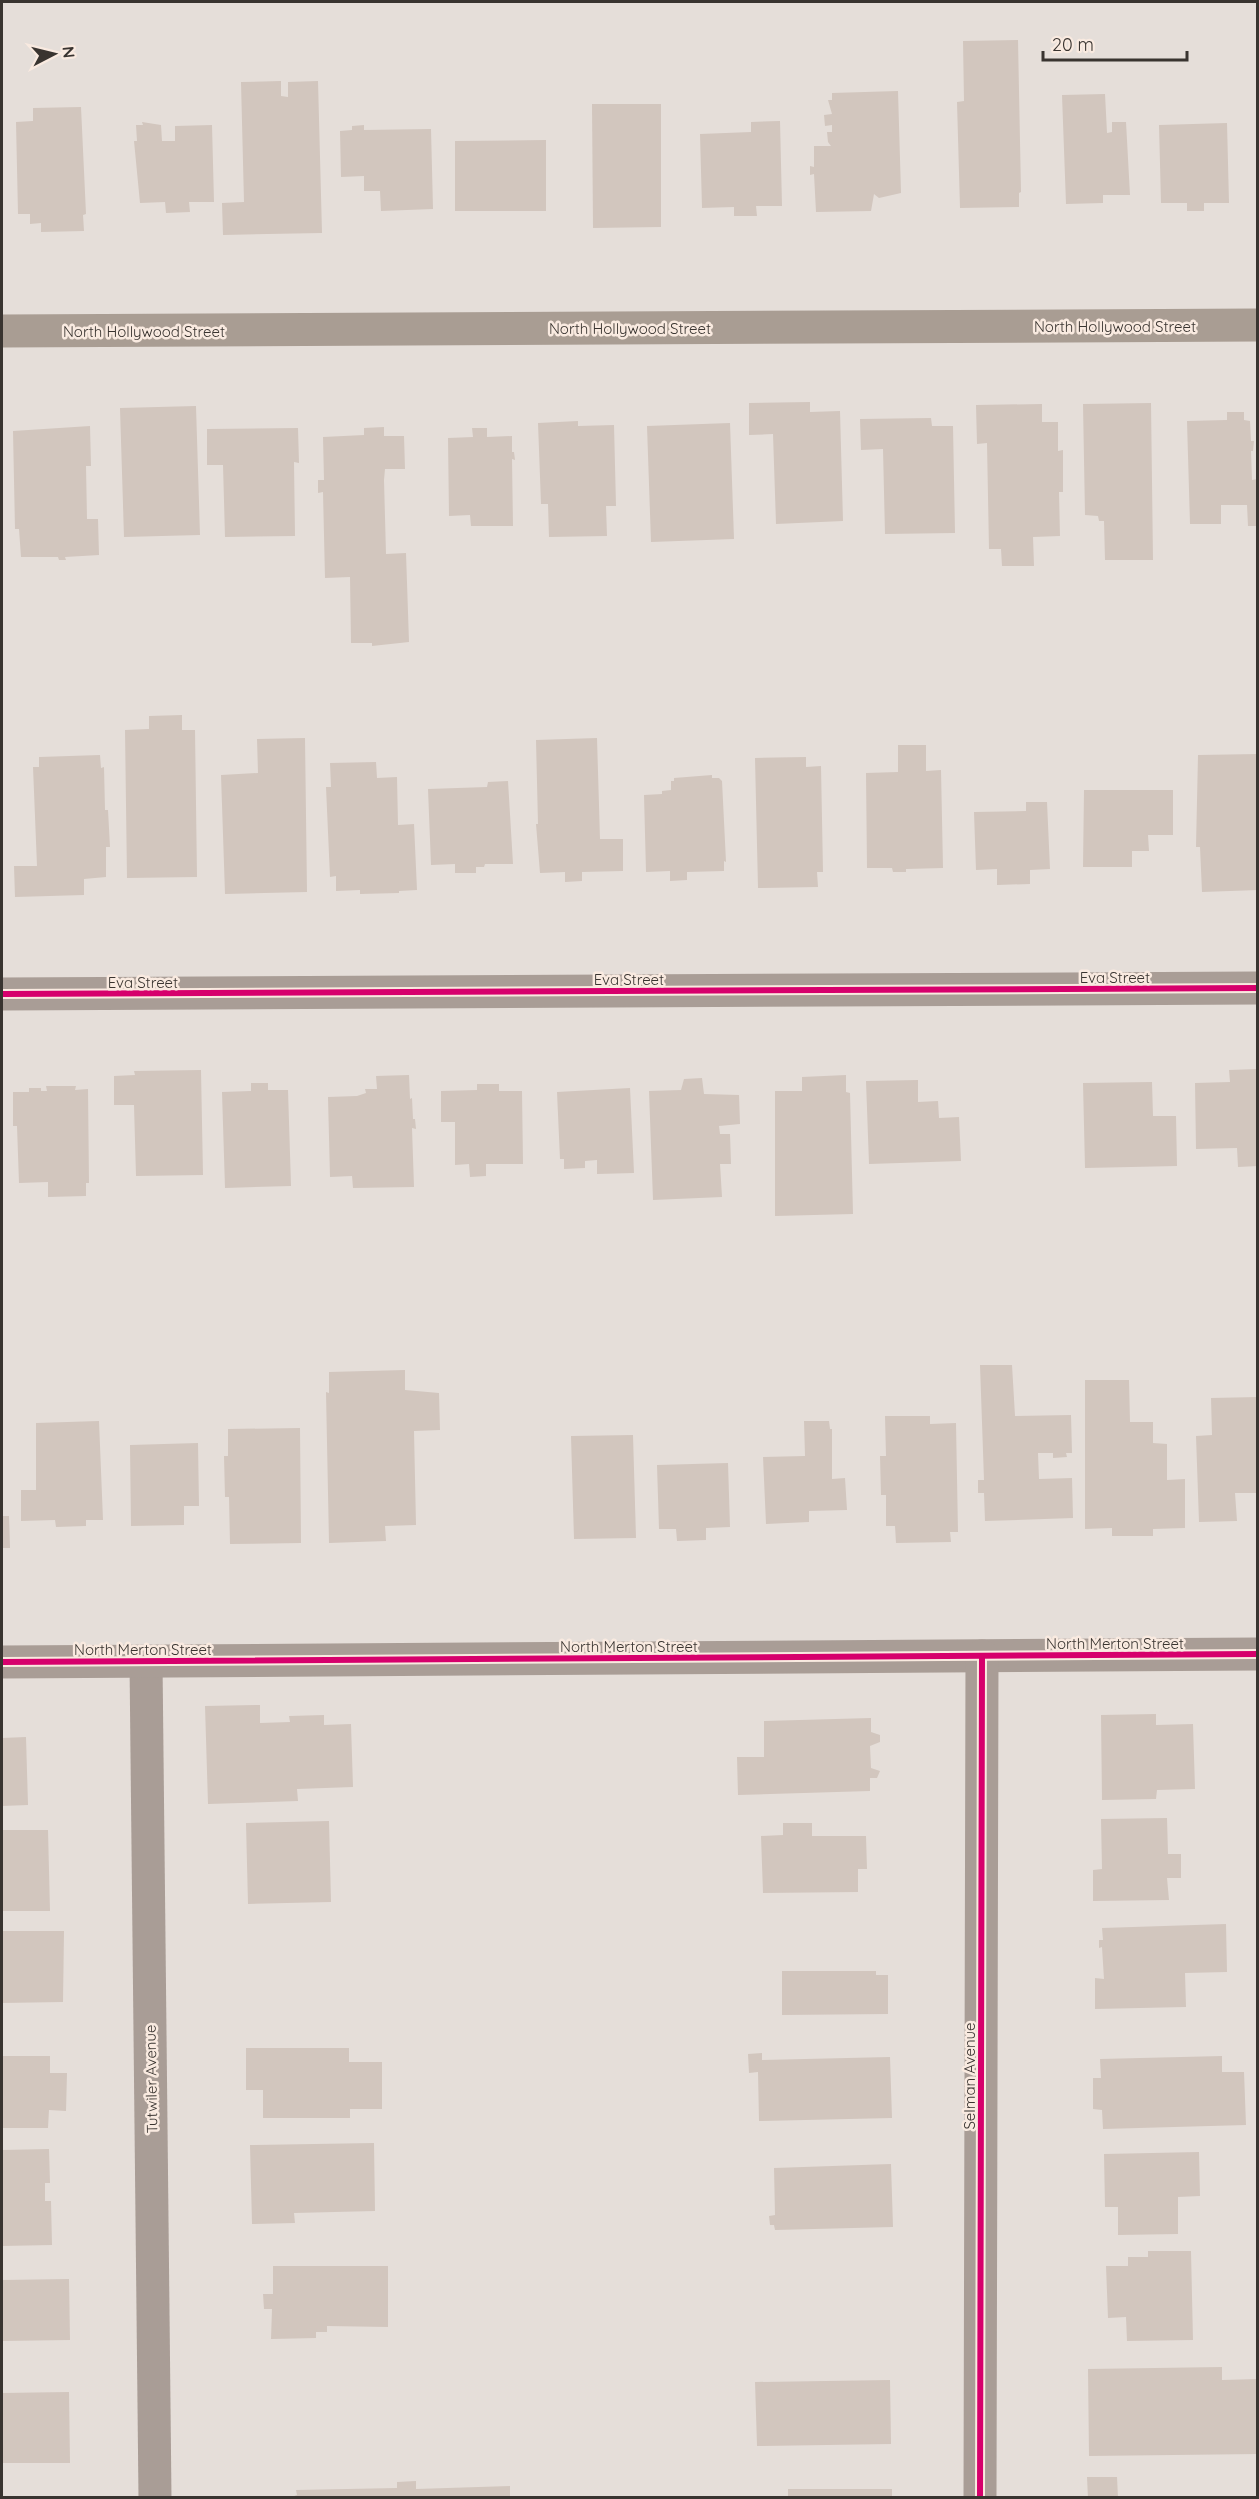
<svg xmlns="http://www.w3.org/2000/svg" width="1259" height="2499" viewBox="0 0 1259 2499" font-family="Quicksand,sans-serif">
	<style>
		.building { fill: #d2c6be }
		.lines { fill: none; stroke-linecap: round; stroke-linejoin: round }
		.street { stroke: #a99d96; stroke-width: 33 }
		.secondary { stroke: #a99d93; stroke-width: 33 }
		.cycleway-casing { stroke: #f9eae0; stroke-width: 10 }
		.cycleway { stroke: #d6006c; stroke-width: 6 }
		.labels { text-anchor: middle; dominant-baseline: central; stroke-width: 5; stroke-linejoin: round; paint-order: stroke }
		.street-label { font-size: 15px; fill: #393430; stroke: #f9eae0 }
	</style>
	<rect width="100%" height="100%" fill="#e5ded9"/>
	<!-- building -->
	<g class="building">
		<path d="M 1018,40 L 1021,192 L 1019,193 L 1019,207 L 960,208 L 957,102 L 964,101 L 963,41 Z"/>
		<path d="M 281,81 L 281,96 L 288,97 L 288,82 L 318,81 L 322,233 L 223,235 L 222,203 L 244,202 L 241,82 Z"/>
		<path d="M 898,91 L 901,193 L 879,198 L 874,194 L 871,211 L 816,212 L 814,174 L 810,175 L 810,166 L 814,167 L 814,146 L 831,146 L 828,142 L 827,132 L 832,132 L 832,125 L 825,126 L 824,115 L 832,114 L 828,100 L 832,100 L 832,93 Z"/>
		<path d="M 1105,94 L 1107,133 L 1112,132 L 1112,122 L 1126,122 L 1130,195 L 1103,195 L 1103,203 L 1066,204 L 1062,95 Z"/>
		<path d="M 592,104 L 661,104 L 661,227 L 593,228 Z"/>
		<path d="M 81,107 L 86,214 L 83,215 L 84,231 L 41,232 L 41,223 L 30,224 L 30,214 L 18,214 L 16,122 L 33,121 L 33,108 Z"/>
		<path d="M 780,121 L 782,206 L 756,206 L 757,216 L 734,216 L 734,207 L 702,208 L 700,134 L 751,132 L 751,122 Z"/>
		<path d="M 142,122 L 161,125 L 162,141 L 175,141 L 175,126 L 212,125 L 214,202 L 189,202 L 190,212 L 166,213 L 165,202 L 140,203 L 134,141 L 137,141 L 136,125 L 143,125 Z"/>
		<path d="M 1227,123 L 1229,203 L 1204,203 L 1204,211 L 1187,211 L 1187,203 L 1161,203 L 1159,125 Z"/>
		<path d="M 364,125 L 364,130 L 431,129 L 433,209 L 381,211 L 380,191 L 364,191 L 364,176 L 341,177 L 340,131 L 352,130 L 352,126 Z"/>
		<path d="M 546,140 L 546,211 L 455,211 L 455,141 Z"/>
		<path d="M 810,402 L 810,412 L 840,411 L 843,521 L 776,524 L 773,434 L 749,435 L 749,403 Z"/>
		<path d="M 1151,403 L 1153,560 L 1105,560 L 1104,521 L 1099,521 L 1098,516 L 1085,515 L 1083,404 Z"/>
		<path d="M 1042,404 L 1042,422 L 1058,422 L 1058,451 L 1063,450 L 1063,492 L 1059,492 L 1060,536 L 1033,537 L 1034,566 L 1002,566 L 1001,549 L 989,549 L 987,443 L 977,444 L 976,405 Z"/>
		<path d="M 196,406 L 200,535 L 124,537 L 120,408 Z"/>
		<path d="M 1227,412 L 1244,412 L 1244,420 L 1250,421 L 1251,441 L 1254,441 L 1253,451 L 1251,451 L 1252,480 L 1258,479 L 1258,526 L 1248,526 L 1247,505 L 1221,505 L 1221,524 L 1190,524 L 1187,421 L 1227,420 Z"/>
		<path d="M 931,418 L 932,426 L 953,426 L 955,533 L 885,534 L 883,449 L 861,450 L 860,419 Z"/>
		<path d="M 578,421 L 578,426 L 614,425 L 616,506 L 606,506 L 607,536 L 549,537 L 548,504 L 541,504 L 538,423 Z"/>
		<path d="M 730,423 L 734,539 L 651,542 L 647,426 Z"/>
		<path d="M 90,426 L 91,466 L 86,466 L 87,519 L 98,519 L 99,555 L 65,557 L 66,560 L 59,560 L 58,557 L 21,557 L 19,529 L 15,529 L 13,431 Z"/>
		<path d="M 384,427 L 384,436 L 404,436 L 405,469 L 385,469 L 384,480 L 386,554 L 406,553 L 409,642 L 372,646 L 372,643 L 351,643 L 350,577 L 325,578 L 323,492 L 318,493 L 318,480 L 324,480 L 323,437 L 364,435 L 364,428 Z"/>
		<path d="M 298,428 L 299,463 L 294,462 L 295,536 L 225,537 L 223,465 L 207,465 L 207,429 Z"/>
		<path d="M 472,428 L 487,428 L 487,437 L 512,436 L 512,452 L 514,452 L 515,460 L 512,459 L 513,526 L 471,526 L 470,515 L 449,516 L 448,438 L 473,437 Z"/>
		<path d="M 182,715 L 182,730 L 195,730 L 197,877 L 127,878 L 125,730 L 149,729 L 149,716 Z"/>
		<path d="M 305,738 L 307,892 L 225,894 L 221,775 L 258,773 L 257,739 Z"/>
		<path d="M 597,738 L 600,839 L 623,839 L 623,871 L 582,872 L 582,881 L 565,882 L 565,872 L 540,873 L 536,824 L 538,824 L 536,740 Z"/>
		<path d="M 898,745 L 926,745 L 926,771 L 941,770 L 943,868 L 906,869 L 906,872 L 893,872 L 892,868 L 867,868 L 866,773 L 898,772 Z"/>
		<path d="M 1258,754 L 1258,890 L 1202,892 L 1200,847 L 1196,847 L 1198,755 Z"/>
		<path d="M 100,755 L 101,768 L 104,767 L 105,810 L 108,810 L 110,847 L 106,847 L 106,877 L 84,879 L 84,895 L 15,897 L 14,866 L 37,866 L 33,767 L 39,767 L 39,757 Z"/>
		<path d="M 806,757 L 806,767 L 821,766 L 823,872 L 817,872 L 818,887 L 758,888 L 755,758 Z"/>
		<path d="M 376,762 L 377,778 L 397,777 L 398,825 L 414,824 L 417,890 L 399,891 L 399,893 L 360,894 L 360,890 L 336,891 L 336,876 L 330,877 L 326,787 L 331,787 L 330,763 Z"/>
		<path d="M 712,775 L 712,778 L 719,778 L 722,781 L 726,862 L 724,861 L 724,871 L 687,872 L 687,880 L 670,881 L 670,871 L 646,872 L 644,795 L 662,794 L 662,791 L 671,790 L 671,781 L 674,781 L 674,778 Z"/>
		<path d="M 508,781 L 513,864 L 485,864 L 484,867 L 476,867 L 476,873 L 455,873 L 455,864 L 431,865 L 428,789 L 487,787 L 488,782 Z"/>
		<path d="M 1084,790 L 1173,790 L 1173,835 L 1148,835 L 1149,851 L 1132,851 L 1132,867 L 1083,867 Z"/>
		<path d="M 1026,802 L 1047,802 L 1050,869 L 1030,870 L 1030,884 L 997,885 L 997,869 L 976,870 L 974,812 L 1026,811 Z"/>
		<path d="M 1257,1069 L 1258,1166 L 1238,1167 L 1237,1148 L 1196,1149 L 1195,1083 L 1230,1082 L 1229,1070 Z"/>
		<path d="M 201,1070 L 203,1175 L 136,1176 L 134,1105 L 114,1105 L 114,1076 L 135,1075 L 134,1071 Z"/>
		<path d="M 409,1075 L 410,1099 L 412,1098 L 413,1119 L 415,1119 L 416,1129 L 412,1128 L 414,1187 L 353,1188 L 352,1176 L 330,1177 L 328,1097 L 357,1096 L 366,1093 L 365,1089 L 377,1089 L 376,1076 Z"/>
		<path d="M 846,1075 L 846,1092 L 850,1093 L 853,1214 L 775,1216 L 775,1091 L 802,1091 L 802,1077 Z"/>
		<path d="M 702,1078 L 704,1094 L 739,1095 L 740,1124 L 719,1126 L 720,1134 L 730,1134 L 731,1164 L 720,1164 L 722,1197 L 653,1200 L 649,1091 L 681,1090 L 684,1079 Z"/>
		<path d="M 918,1080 L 918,1102 L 938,1101 L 939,1118 L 959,1117 L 961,1161 L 869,1164 L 866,1081 Z"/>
		<path d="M 1152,1082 L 1153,1116 L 1176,1116 L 1177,1166 L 1085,1168 L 1083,1083 Z"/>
		<path d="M 251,1083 L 268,1083 L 268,1090 L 288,1090 L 291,1186 L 225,1188 L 222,1092 L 251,1091 Z"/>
		<path d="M 477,1084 L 499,1084 L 499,1091 L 522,1091 L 523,1164 L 486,1164 L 486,1176 L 470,1177 L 469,1164 L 455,1165 L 455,1122 L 441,1122 L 441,1091 L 477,1090 Z"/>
		<path d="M 46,1086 L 76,1086 L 75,1090 L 88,1089 L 89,1183 L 86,1183 L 86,1196 L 48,1197 L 48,1182 L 19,1183 L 17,1126 L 13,1126 L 13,1092 L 29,1092 L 29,1088 L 41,1088 L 41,1091 L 47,1091 Z"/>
		<path d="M 630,1088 L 634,1173 L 597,1174 L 597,1160 L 585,1161 L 585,1168 L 564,1169 L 564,1159 L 560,1159 L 557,1092 Z"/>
		<path d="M 980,1365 L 1012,1365 L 1015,1416 L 1071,1415 L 1072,1453 L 1066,1453 L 1067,1457 L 1053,1458 L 1053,1453 L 1038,1453 L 1039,1479 L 1072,1478 L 1073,1518 L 985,1521 L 984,1493 L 978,1493 L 978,1480 L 984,1480 Z"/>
		<path d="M 405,1370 L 405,1390 L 439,1393 L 440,1430 L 414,1431 L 416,1525 L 385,1526 L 386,1541 L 329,1543 L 326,1392 L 329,1393 L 329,1372 Z"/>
		<path d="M 1085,1380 L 1129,1380 L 1130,1422 L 1153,1422 L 1153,1443 L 1167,1444 L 1167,1480 L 1185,1479 L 1185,1528 L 1153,1529 L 1153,1536 L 1112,1536 L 1112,1528 L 1085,1529 Z"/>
		<path d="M 1258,1397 L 1258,1493 L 1235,1493 L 1237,1521 L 1199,1522 L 1196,1436 L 1212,1435 L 1211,1398 Z"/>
		<path d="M 885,1416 L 930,1416 L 930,1424 L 956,1423 L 958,1532 L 950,1532 L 951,1542 L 896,1543 L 895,1526 L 886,1526 L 886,1495 L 881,1495 L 880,1456 L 886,1456 Z"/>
		<path d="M 99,1421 L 103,1520 L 86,1520 L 86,1526 L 56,1527 L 55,1520 L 21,1521 L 21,1490 L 36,1490 L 36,1423 Z"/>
		<path d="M 804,1421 L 829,1421 L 830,1429 L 832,1429 L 832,1479 L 845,1478 L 847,1510 L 809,1511 L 809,1522 L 766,1524 L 763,1457 L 805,1456 Z"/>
		<path d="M 300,1428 L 301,1543 L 230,1544 L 229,1497 L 225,1497 L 224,1456 L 228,1456 L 228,1429 Z"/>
		<path d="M 633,1435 L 636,1538 L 574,1539 L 571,1436 Z"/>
		<path d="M 198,1443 L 199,1506 L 184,1506 L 184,1525 L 131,1526 L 130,1445 Z"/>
		<path d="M 728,1463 L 730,1527 L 706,1528 L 706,1540 L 677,1541 L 676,1529 L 659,1529 L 657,1465 Z"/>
		<path d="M 2,1516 L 9,1516 L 10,1548 L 2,1548 Z"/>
		<path d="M 260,1705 L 260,1723 L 290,1722 L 289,1716 L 324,1715 L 324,1725 L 351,1724 L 353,1787 L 297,1789 L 298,1801 L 208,1804 L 205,1706 Z"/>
		<path d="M 1156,1714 L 1156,1725 L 1193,1724 L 1195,1789 L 1157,1790 L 1156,1799 L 1102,1800 L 1101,1715 Z"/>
		<path d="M 871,1718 L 871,1732 L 880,1735 L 880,1742 L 870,1746 L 871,1768 L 880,1771 L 877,1778 L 870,1778 L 870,1791 L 738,1795 L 737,1757 L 764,1757 L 764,1721 Z"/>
		<path d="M 26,1737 L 28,1805 L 2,1806 L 2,1738 Z"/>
		<path d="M 1167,1818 L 1168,1854 L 1181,1854 L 1181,1878 L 1167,1878 L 1169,1900 L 1093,1901 L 1093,1870 L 1102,1869 L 1101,1819 Z"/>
		<path d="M 329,1821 L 331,1902 L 248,1904 L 246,1823 Z"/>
		<path d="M 783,1823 L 812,1823 L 812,1836 L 866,1836 L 867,1869 L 858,1869 L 858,1892 L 763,1893 L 761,1836 L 783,1835 Z"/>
		<path d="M 2,1830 L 48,1830 L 50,1911 L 2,1911 Z"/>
		<path d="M 1226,1924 L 1227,1972 L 1185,1973 L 1186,2007 L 1095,2009 L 1095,1978 L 1104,1979 L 1102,1947 L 1099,1948 L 1099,1940 L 1103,1940 L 1102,1928 Z"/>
		<path d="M 2,1931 L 64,1931 L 63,2002 L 2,2003 Z"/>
		<path d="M 782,1971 L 876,1971 L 876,1975 L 888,1975 L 888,2014 L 782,2015 Z"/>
		<path d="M 246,2048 L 349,2048 L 349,2062 L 382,2062 L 382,2109 L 350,2109 L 350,2118 L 263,2118 L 263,2090 L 246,2090 Z"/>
		<path d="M 762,2053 L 762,2060 L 890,2057 L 892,2118 L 759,2121 L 758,2072 L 749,2073 L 748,2054 Z"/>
		<path d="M 2,2056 L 50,2056 L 50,2073 L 67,2073 L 66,2111 L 49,2110 L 48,2128 L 2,2128 Z"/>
		<path d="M 1222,2056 L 1222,2072 L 1244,2072 L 1246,2125 L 1103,2129 L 1102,2110 L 1093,2109 L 1093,2078 L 1101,2078 L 1100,2059 Z"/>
		<path d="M 374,2143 L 375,2211 L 294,2213 L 295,2223 L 252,2224 L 250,2145 Z"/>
		<path d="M 49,2149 L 50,2183 L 45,2183 L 45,2201 L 51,2201 L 52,2245 L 2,2246 L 2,2150 Z"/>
		<path d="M 1199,2152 L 1200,2196 L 1178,2197 L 1178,2234 L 1118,2235 L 1118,2207 L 1105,2207 L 1104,2154 Z"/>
		<path d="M 891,2164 L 893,2227 L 775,2230 L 774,2225 L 770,2225 L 769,2216 L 775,2215 L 774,2168 Z"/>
		<path d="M 1148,2251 L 1191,2251 L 1193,2340 L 1127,2341 L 1126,2317 L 1108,2318 L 1106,2266 L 1128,2266 L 1128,2257 L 1148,2257 Z"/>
		<path d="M 273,2266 L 388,2266 L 388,2327 L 327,2326 L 327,2332 L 316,2332 L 316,2338 L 271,2339 L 272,2309 L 264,2309 L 263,2294 L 273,2294 Z"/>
		<path d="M 69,2279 L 70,2340 L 2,2341 L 2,2280 Z"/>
		<path d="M 1222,2367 L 1222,2380 L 1258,2379 L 1258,2454 L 1089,2456 L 1088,2369 Z"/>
		<path d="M 890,2380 L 891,2444 L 757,2446 L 755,2382 Z"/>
		<path d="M 69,2392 L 70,2463 L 2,2463 L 2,2393 Z"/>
		<path d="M 1087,2477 L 1117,2477 L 1118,2498 L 1088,2498 Z"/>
		<path d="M 416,2481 L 416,2489 L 510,2486 L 510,2498 L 288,2498 L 297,2495 L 296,2490 L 397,2488 L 397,2482 Z"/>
		<rect x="788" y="2489" width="104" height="9"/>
	</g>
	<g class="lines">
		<!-- street -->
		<g class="street">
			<path d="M 2,994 L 1258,988"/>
			<path d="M 146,1661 L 155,2498"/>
			<path d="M 2,1662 L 1258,1654"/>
			<path d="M 980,2498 L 982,1656"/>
		</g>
		<!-- secondary -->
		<path class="secondary" d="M 2,331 L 1258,325"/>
		<!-- cycleway casing -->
		<g class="cycleway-casing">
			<g id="cycleway">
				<path d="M 2,994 L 1258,988"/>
				<path d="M 2,1662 L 1258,1654"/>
				<path d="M 980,2498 L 982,1656"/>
			</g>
		</g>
		<!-- cycleway -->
		<use href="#cycleway" class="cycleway"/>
	</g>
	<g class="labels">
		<!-- street labels -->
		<g class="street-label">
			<text x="1115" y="326">North Hollywood Street</text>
			<text x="630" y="328">North Hollywood Street</text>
			<text x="144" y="331">North Hollywood Street</text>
			<text x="1115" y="977">Eva Street</text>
			<text x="629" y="979">Eva Street</text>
			<text x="143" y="982">Eva Street</text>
			<text x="1115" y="1643">North Merton Street</text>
			<text x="629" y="1646">North Merton Street</text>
			<text x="143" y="1649">North Merton Street</text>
			<text transform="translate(969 2076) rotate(-90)">Selman Avenue</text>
			<text transform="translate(151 2079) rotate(-91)">Tutwiler Avenue</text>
		</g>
	</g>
	<!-- border -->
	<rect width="1259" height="2499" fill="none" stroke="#393430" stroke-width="6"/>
	<!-- north arrow -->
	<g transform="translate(54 54) rotate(83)" stroke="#f9eae0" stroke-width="4.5" paint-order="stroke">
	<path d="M0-4.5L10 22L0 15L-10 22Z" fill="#393430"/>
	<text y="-9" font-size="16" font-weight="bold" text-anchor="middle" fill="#393430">N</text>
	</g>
	<!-- scale -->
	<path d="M1043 51v9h144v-9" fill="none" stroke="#393430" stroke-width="3"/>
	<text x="1052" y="51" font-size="18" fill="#393430" stroke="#f9eae0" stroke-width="4.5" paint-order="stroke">20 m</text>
</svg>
